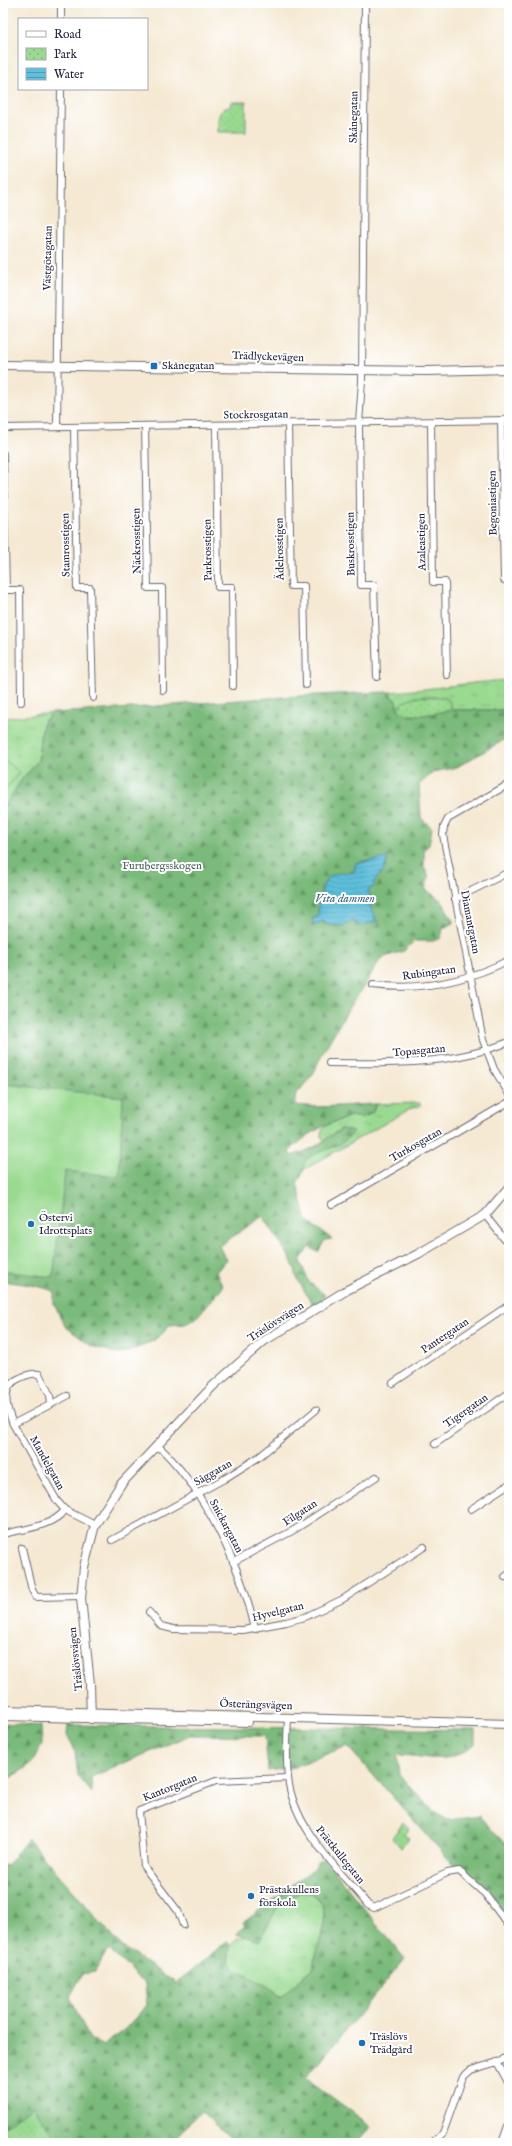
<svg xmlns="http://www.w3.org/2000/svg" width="512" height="2146" viewBox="0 0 512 2146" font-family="'IM FELL English',serif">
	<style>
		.grass { fill: url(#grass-tufts); stroke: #5e7e66 }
		.forest { fill: url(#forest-firs); stroke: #4e6e5a; fill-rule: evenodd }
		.park { fill: url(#park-dots); stroke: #5e7e66 }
		.pitch { fill: #99da90; stroke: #5e7e66 }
		.water { fill: url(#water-rules); stroke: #40718c }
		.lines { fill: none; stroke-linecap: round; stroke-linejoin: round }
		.minor-casing { stroke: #6c6870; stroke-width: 8 }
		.tertiary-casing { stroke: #6c6870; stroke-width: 10 }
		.minor { stroke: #fff; stroke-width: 6 }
		.tertiary { stroke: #fff; stroke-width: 8 }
		.poi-dot { fill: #1f6fb2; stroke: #fff; stroke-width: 1.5 }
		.labels { text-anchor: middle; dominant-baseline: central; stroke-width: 4; stroke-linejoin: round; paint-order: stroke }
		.street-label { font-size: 11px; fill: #22223b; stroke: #fff }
		.poi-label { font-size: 11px; fill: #22223b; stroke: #fff; text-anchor: start }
		.park-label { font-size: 11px; fill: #4c6259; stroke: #fff }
		.water-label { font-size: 12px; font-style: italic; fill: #3a617c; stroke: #fff }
	</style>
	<defs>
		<pattern id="grass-tufts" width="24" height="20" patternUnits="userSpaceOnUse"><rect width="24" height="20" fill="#99da90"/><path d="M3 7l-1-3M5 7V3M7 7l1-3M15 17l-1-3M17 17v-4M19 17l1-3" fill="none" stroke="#84bb7d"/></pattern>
		<pattern id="forest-firs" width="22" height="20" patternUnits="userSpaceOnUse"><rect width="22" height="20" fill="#7aba7a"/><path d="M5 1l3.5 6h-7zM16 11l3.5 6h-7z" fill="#649765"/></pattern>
		<pattern id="park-dots" width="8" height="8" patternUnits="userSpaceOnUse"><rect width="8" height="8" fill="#99da90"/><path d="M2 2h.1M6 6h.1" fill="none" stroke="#84bb7d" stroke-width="1.8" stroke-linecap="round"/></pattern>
		<pattern id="water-rules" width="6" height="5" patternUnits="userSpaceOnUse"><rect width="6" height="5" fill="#5ec0dd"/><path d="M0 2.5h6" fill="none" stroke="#4d9cb4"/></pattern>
	</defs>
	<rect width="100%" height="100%" fill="#fff"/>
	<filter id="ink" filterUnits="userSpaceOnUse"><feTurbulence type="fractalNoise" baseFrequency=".025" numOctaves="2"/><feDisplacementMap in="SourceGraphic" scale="8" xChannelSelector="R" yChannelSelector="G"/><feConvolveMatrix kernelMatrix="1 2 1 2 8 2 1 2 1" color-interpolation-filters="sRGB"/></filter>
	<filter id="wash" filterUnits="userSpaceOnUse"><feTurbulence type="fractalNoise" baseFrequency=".012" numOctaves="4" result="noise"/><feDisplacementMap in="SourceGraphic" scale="16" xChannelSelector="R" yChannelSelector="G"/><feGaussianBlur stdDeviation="0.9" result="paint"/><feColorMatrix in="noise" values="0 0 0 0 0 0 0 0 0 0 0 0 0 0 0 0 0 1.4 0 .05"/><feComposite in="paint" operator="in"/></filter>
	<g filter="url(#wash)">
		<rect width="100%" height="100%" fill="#f5e9d3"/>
		<!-- grass -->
		<g class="grass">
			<path d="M 509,680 L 509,710 L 452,710 L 423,715 L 398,709 L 396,701 L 389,692 C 430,690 469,682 509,680 Z"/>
			<path d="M 53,713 L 44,721 L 40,739 L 38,761 L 23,778 L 3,808 L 3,718 Z"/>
			<path d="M 420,1103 L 420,1106 L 412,1108 L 303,1170 L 301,1166 L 306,1159 L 352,1131 L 341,1129 L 325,1140 L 321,1137 C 320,1122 340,1122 350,1116 L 361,1118 L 373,1112 L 376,1104 Z"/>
			<path d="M 300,1892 L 312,1893 L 322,1904 L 325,1923 L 312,1969 L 281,1997 C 266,1980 240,1979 228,1961 L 230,1946 L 236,1939 L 247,1936 L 259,1941 L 278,1906 Z"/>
		</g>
		<!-- forest -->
		<g class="forest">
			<path d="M 389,692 L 396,701 L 398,709 L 423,715 L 452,710 L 509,710 L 509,737 L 457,767 L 433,772 L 419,785 L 421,818 L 432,828 L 429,845 L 424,849 L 424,867 L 429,877 L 425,889 L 442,901 L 454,923 L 443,928 L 441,938 L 433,941 L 414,941 L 404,951 L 381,958 L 359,994 L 353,1001 L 322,1054 L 313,1074 L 295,1096 L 295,1105 L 318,1107 L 376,1104 C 371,1118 363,1119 350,1116 C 342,1121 334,1121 326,1125 C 312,1132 300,1140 289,1152 L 292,1156 L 313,1148 L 341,1129 L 353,1131 C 347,1147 320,1149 306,1159 L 302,1175 L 297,1183 L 307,1221 L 332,1239 L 325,1240 L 318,1252 L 309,1247 L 300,1261 L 309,1282 L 325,1295 L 321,1300 L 312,1304 L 297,1278 L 295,1269 L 290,1258 L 263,1216 L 219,1246 L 226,1260 L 216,1272 L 223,1287 L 195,1319 L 185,1324 L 169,1325 L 164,1332 L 153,1341 L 128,1352 L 120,1354 L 91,1346 L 65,1326 L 54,1304 L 54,1291 L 37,1286 L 3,1281 L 3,1271 L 53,1277 L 65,1171 L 119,1176 L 123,1097 L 3,1084 L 3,808 L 23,778 L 38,761 L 40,739 L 44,721 L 53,713 C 165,707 277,695 389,692 ZM 388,859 C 383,872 365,885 368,900 C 369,907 374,914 377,921 L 352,920 L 345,926 L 327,925 L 317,918 L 322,898 L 321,887 L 335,874 C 349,875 354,872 362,861 Z"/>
			<path d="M 3,1723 L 41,1726 L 42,1745 L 32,1763 L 3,1784 Z"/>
			<path d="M 68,1725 L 475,1730 L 475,1744 C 446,1767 431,1756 397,1755 L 399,1775 L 434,1812 L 448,1820 L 479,1816 L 509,1848 L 509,1921 L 488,1888 L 451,1862 L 347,1746 L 294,1767 L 268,1771 L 265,1736 L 190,1735 L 91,1777 L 92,1793 L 78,1776 L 75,1751 L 67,1735 Z"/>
			<path d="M 28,1839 L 121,1946 L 176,1983 L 227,1941 L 230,1946 L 228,1961 C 240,1978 265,1979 281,1997 L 312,1969 L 325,1923 L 322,1904 L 312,1893 L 300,1892 L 278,1906 L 259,1941 L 236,1933 L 245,1926 L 243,1923 L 317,1866 L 316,1863 L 324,1859 L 405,1959 L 306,2078 L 371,2126 L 356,2143 L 236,2143 L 201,2111 L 175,2139 L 174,2143 L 50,2143 L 54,2138 L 34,2106 L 3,2127 L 3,1864 L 6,1866 ZM 108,1949 L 145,1983 L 147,2005 L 125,2029 L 103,2046 L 89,2038 L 70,1997 L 82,1974 L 95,1972 Z"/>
		</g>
		<!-- park -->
		<g class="park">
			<path d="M 231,102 L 246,102 L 246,132 L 218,132 C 218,121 216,109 230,107 Z"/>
			<path d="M 442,697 L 449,700 L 452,710 L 423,715 L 406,715 L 398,709 C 407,693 425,697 442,697 Z"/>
			<path d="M 403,1822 L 409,1828 L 404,1834 L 409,1838 L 401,1848 L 392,1838 Z"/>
			<path d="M 34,2106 L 54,2138 L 50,2143 L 3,2143 L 3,2127 Z"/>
		</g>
		<!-- pitch -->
		<g class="pitch">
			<path d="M 3,759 L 19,772 L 3,793 Z"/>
			<path d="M 3,1084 L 123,1097 L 119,1176 L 65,1171 L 53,1277 L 3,1271 Z"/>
		</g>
		<!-- water -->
		<path class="water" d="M 388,858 L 385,868 L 374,882 L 374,887 L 368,890 L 370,896 L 368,901 L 377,921 L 360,926 L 352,920 L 345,926 L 327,925 L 323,921 L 314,925 L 312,918 L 317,918 C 320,904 319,878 336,874 C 342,872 348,874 354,872 L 356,863 Z"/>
	</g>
	<g filter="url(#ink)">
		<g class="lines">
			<!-- minor casing -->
			<g class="minor-casing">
				<g id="minor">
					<path d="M 365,3 L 362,381 L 359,423 L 361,585 L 374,585 L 377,677"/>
					<path d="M 61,19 L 61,3"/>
					<path d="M 501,421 L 504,580 L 509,580"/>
					<path d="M 431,422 L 433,582 L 445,582 L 447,675"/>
					<path d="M 288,424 L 291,586 L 304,586 L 306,685"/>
					<path d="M 216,425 L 218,587 L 232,587 L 233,686"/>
					<path d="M 145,426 L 148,588 L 162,588 L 163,690"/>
					<path d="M 57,427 L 61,89"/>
					<path d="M 74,427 L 77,588 L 90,588 L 93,698"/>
					<path d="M 3,428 L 509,420"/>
					<path d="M 3,454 L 6,590 L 20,590 L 21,702"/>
					<path d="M 509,784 L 448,819 L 444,827 L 443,835 L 483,1040 L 494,1069 L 509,1094"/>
					<path d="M 455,899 L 509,872"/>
					<path d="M 373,985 C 420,991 467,981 509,960"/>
					<path d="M 329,1063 C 390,1064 451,1065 509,1042"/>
					<path d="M 332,1205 L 509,1102"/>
					<path d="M 485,1215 L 509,1245"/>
					<path d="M 393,1383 L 509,1305"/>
					<path d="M 13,1424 C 6,1407 0,1386 20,1378 C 26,1375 32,1373 39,1374 L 50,1395 L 51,1404"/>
					<path d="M 435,1444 L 509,1393"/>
					<path d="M 157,1445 C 203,1486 242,1569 255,1629"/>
					<path d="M 471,1509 L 509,1484"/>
					<path d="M 65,1510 L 57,1501 L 13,1424 L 67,1396"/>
					<path d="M 3,1534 C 23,1529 52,1527 65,1510 L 95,1525"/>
					<path d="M 112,1540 L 224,1479 L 259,1457 L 316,1410"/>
					<path d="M 22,1548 L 32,1590 L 36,1597 L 81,1596"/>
					<path d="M 233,1562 L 294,1530 L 376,1477"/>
					<path d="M 505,1577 L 509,1574"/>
					<path d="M 149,1612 L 161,1626 L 173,1629 L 243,1630 L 286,1622 L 305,1617 L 343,1599 L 424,1547"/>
					<path d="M 288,1717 C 287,1737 286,1758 288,1778 C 294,1829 337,1867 368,1905 L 374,1908 L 447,1873 L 459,1871 L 485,1894 L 509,1926"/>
					<path d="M 183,1925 L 178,1911 L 144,1867 L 139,1811 L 216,1781 L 288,1778"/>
					<path d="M 497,2062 L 509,2084"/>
					<path d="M 432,2143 L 443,2133 L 463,2077 L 471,2070 L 501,2061 L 509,2055"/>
					<path d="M 502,2143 L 509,2123"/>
				</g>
			</g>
			<!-- tertiary casing -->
			<g class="tertiary-casing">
				<g id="tertiary">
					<path d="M 3,365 L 427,371 L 509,369"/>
					<path d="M 3,1710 L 509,1724"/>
					<path d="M 3,1716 L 248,1722"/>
					<path d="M 91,1719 L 90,1684 L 81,1598 L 84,1567 L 95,1525 L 121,1484 L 213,1386 L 264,1341 L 347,1290 L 418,1254 L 485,1215 L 509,1187"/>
				</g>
			</g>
			<!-- minor -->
			<use href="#minor" class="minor"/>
			<!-- tertiary -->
			<use href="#tertiary" class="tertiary"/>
		</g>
	</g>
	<!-- markers -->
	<g class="poi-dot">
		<rect x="150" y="362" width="8" height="8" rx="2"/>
		<circle cx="31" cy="1224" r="4"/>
		<circle cx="251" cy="1896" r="4"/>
		<circle cx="362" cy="2043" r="4"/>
	</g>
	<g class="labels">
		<!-- street labels -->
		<g class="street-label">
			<text transform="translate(354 117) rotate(-89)">Skånegatan</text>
			<text transform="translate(48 258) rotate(-89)">Västgötagatan</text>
			<text transform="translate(268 357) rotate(2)">Trädlyckevägen</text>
			<text transform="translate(256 415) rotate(-1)">Stockrosgatan</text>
			<text transform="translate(493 503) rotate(-91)">Begoniastigen</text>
			<text transform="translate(137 541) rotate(-91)">Näckrosstigen</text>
			<text transform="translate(422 542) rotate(-91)">Azaleastigen</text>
			<text transform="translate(351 544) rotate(-91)">Buskrosstigen</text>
			<text transform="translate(66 545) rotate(-91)">Stamrosstigen</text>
			<text transform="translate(280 549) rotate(-91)">Ädelrosstigen</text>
			<text transform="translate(208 550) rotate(-91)">Parkrosstigen</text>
			<text transform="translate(470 922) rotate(79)">Diamantgatan</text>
			<text transform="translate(429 973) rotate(-8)">Rubingatan</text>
			<text transform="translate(419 1051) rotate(-5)">Topasgatan</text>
			<text transform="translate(416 1145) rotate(-30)">Turkosgatan</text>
			<text transform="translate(276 1322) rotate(-33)">Träslövsvägen</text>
			<text transform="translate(445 1336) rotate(-34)">Pantergatan</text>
			<text transform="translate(466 1411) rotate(-35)">Tigergatan</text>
			<text transform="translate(47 1463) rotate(61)">Mandelgatan</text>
			<text transform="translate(213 1473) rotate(-30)">Såggatan</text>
			<text transform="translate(300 1513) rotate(-33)">Filgatan</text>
			<text transform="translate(226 1526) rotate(62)">Snickargatan</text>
			<text transform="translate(278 1612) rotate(-14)">Hyvelgatan</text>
			<text transform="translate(76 1659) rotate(-96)">Träslövsvägen</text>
			<text transform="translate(256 1705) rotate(2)">Österängsvägen</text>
			<text transform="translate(170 1788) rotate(-22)">Kantorgatan</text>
			<text transform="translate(340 1855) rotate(51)">Prästkullegatan</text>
		</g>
		<!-- poi labels -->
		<g class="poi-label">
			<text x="162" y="366">Skånegatan</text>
			<text x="39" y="1218">Östervi<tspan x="39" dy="13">Idrottsplats</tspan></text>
			<text x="259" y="1890">Prästakullens<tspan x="259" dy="13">förskola</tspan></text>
			<text x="370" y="2037">Träslövs<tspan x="370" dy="13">Trädgård</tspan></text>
		</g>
		<!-- park labels -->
		<g class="park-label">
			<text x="162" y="866">Furubergsskogen</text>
		</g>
		<!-- water labels -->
		<g class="water-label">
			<text x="345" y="898">Vita dammen</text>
		</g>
	</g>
	<!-- margin -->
	<rect width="512" height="2146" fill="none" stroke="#fff" stroke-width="16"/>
	<!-- legend -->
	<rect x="18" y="18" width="130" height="72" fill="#ffffff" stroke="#a7a7b1"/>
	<rect x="26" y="31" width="20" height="6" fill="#ffffff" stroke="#a7a7b1"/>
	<text x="54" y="38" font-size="12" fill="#22223b">Road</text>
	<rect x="26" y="48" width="20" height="12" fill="url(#park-dots)" stroke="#a7a7b1"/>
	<text x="54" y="58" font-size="12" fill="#22223b">Park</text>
	<rect x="26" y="68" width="20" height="12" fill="url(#water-rules)" stroke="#a7a7b1"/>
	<text x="54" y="78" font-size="12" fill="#22223b">Water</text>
</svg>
